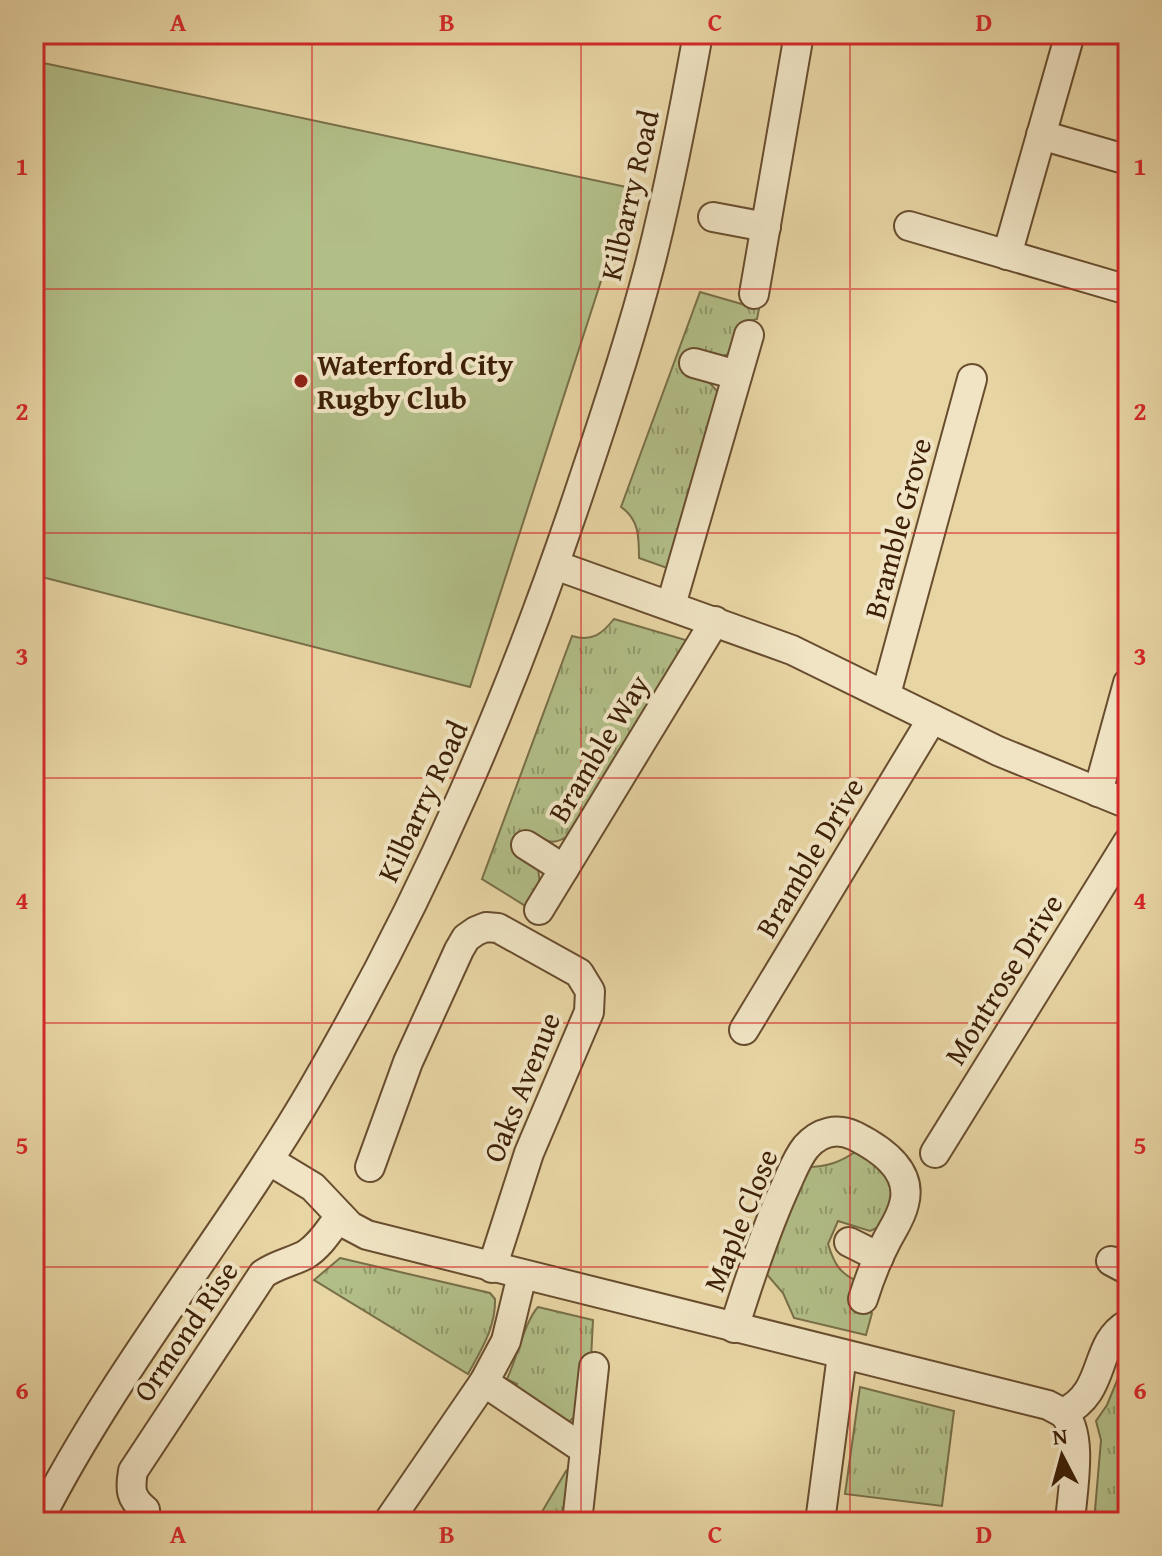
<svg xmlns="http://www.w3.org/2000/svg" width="1162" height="1556" viewBox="0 0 1162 1556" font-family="'Gentium Book Plus',serif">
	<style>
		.grass { fill: url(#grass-tufts); stroke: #786f48; stroke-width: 2 }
		.pitch { fill: #b2be88; stroke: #786f48; stroke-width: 2 }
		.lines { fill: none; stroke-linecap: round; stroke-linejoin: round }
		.minor-casing { stroke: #684d2e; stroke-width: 32 }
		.minor { stroke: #f0e4c4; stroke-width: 28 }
		.grid { fill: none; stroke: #d62828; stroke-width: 2; stroke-opacity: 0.55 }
		.poi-dot { fill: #8f2418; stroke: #f0e4c4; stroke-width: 3 }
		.labels { text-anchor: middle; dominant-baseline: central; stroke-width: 8; stroke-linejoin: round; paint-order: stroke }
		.street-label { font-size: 30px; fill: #3d2007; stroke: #f0e4c4 }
		.poi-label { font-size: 30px; font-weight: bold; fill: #3d2007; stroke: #f0e4c4; text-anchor: start }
		.neatline { fill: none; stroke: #d62828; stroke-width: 3 }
		.grid-label { font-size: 26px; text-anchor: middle; font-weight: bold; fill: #d62828 }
	</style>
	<defs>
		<pattern id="grass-tufts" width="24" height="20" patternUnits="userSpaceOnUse" patternTransform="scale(2)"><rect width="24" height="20" fill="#b2be88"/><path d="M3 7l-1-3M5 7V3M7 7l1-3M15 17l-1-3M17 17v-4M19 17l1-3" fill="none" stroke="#929a6d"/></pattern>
	</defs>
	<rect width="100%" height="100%" fill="#e8d5a4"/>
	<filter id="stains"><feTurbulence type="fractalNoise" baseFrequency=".0025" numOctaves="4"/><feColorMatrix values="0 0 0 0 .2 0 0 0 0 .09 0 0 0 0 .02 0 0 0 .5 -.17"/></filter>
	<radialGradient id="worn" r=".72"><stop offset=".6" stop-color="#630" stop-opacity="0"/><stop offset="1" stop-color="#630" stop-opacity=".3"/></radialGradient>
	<!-- grass -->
	<g class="grass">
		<path d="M 700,292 L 759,309 L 757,319 C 739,322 736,339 729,354 L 719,357 L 705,378 L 717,391 L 718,401 L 670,569 L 639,558 C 639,537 639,519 621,507 Z"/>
		<path d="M 614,619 L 689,641 L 572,833 C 553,848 546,841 527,831 L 515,850 L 538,869 L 540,883 L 527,907 L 482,879 L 572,636 C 592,642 602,634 614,619 Z"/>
		<path d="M 858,1150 L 890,1174 L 894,1201 L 879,1227 L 870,1231 L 838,1221 L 828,1244 C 834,1263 839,1273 857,1281 L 849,1304 L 872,1313 L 866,1335 L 794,1318 L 783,1293 L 763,1270 L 807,1167 C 827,1167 841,1162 858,1150 Z"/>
		<path d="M 340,1258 L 490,1293 L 495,1299 C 496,1327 481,1350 468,1374 L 314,1280 Z"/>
		<path d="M 538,1307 L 593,1320 L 591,1359 L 581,1361 L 578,1413 L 568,1423 L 513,1391 L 517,1384 L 507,1379 C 517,1358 525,1321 538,1307 Z"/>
		<path d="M 1128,1354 L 1128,1501 L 1124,1522 L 1094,1522 L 1101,1440 L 1096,1421 L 1107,1405 Z"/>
		<path d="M 860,1387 L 954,1411 L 942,1506 L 845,1494 Z"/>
		<path d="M 573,1466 L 567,1522 L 536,1522 L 566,1471 Z"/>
	</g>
	<!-- pitch -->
	<path class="pitch" d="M 34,61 L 631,188 L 470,687 L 34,575 Z"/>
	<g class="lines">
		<!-- minor casing -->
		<g class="minor-casing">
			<g id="minor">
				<path d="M 1041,135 L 1128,160"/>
				<path d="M 713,217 L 766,227"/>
				<path d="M 909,226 L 1128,290"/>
				<path d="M 1007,255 L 1070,34"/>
				<path d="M 754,294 L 799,34"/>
				<path d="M 694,363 L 737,375"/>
				<path d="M 555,565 L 792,650 L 998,751 L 1128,804"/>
				<path d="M 671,605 L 749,335"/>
				<path d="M 886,694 L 972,379"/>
				<path d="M 1098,792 L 1128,683"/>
				<path d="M 526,845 L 564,869"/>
				<path d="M 539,910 L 715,621"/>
				<path d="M 744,1030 L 932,719"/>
				<path d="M 935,1153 L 1128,842"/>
				<path d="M 270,1161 L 313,1187 L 350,1226 L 367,1235 L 1048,1405 L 1063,1413"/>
				<path d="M 370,1167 L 408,1062 L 459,950 L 466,938 L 476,931 L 486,927 L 498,928 L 579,973 L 590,991 L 589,1012 L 529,1153 L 492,1268"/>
				<path d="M 849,1242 L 879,1257"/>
				<path d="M 1111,1261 L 1128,1270"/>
				<path d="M 522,1275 L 506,1341 L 484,1382 L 585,1450 L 577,1522"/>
				<path d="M 734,1328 C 749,1280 765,1231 786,1185 C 792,1172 797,1158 806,1147 C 819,1132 837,1127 855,1136 C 881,1149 913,1171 904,1204 C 901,1218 892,1230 886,1242 C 876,1261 869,1280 863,1299"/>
				<path d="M 585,1450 L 594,1367"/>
				<path d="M 145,1510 C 130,1498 130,1489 133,1471 L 263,1274 C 276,1265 291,1262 305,1255 C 320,1246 330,1229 340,1216"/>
				<path d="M 38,1522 C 115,1370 226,1237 312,1090 C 426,895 512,695 583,481 C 607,410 630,340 649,268 C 669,191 684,112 698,34"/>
				<path d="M 388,1522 L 484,1382"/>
				<path d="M 820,1522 L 842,1355"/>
				<path d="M 1070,1522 C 1072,1493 1084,1433 1063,1413 C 1108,1392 1092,1344 1128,1324"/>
			</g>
		</g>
		<!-- minor -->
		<use href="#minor" class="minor"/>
	</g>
	<!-- grid -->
	<path class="grid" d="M 312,34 L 312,1522M 581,34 L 581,1522M 850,34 L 850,1522M 34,289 L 1128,289M 34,533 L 1128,533M 34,778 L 1128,778M 34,1023 L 1128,1023M 34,1267 L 1128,1267"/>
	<!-- markers -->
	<circle class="poi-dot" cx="301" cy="381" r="8"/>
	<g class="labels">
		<!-- street labels -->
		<g class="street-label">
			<text transform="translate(629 195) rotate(-77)">Kilbarry Road</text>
			<text transform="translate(897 528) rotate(-75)">Bramble Grove</text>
			<text transform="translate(598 748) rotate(-59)">Bramble Way</text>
			<text transform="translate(422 801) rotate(-65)">Kilbarry Road</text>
			<text transform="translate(809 857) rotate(-59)">Bramble Drive</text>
			<text transform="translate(1003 979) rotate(-58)">Montrose Drive</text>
			<text transform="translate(521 1087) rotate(-68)">Oaks Avenue</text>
			<text transform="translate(740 1220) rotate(-68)">Maple Close</text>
			<text transform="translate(185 1331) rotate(-56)">Ormond Rise</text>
		</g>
		<!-- poi labels -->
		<g class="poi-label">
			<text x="317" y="364">Waterford City<tspan x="317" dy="34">Rugby Club</tspan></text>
		</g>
	</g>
	<!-- margin -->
	<rect width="1162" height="1556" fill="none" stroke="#e8d5a4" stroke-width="88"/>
	<!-- north arrow -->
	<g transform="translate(1062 1456) rotate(354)" stroke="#f0e4c4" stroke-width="6" paint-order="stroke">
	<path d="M0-6L14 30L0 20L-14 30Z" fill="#3d2007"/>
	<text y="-12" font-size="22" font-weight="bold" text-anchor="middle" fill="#3d2007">N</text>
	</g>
	<rect x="44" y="44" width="1074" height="1468" class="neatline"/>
	<g class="grid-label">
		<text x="178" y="31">A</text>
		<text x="447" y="31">B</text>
		<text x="715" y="31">C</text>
		<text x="984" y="31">D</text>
		<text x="22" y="175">1</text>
		<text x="1140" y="175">1</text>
		<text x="22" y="420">2</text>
		<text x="1140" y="420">2</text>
		<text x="22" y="665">3</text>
		<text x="1140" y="665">3</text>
		<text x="22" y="909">4</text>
		<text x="1140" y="909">4</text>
		<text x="22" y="1154">5</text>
		<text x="1140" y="1154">5</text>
		<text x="22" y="1399">6</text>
		<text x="1140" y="1399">6</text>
		<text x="178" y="1543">A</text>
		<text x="447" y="1543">B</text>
		<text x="715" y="1543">C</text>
		<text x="984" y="1543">D</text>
	</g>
	<rect width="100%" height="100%" filter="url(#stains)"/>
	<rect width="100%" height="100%" fill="url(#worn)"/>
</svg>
